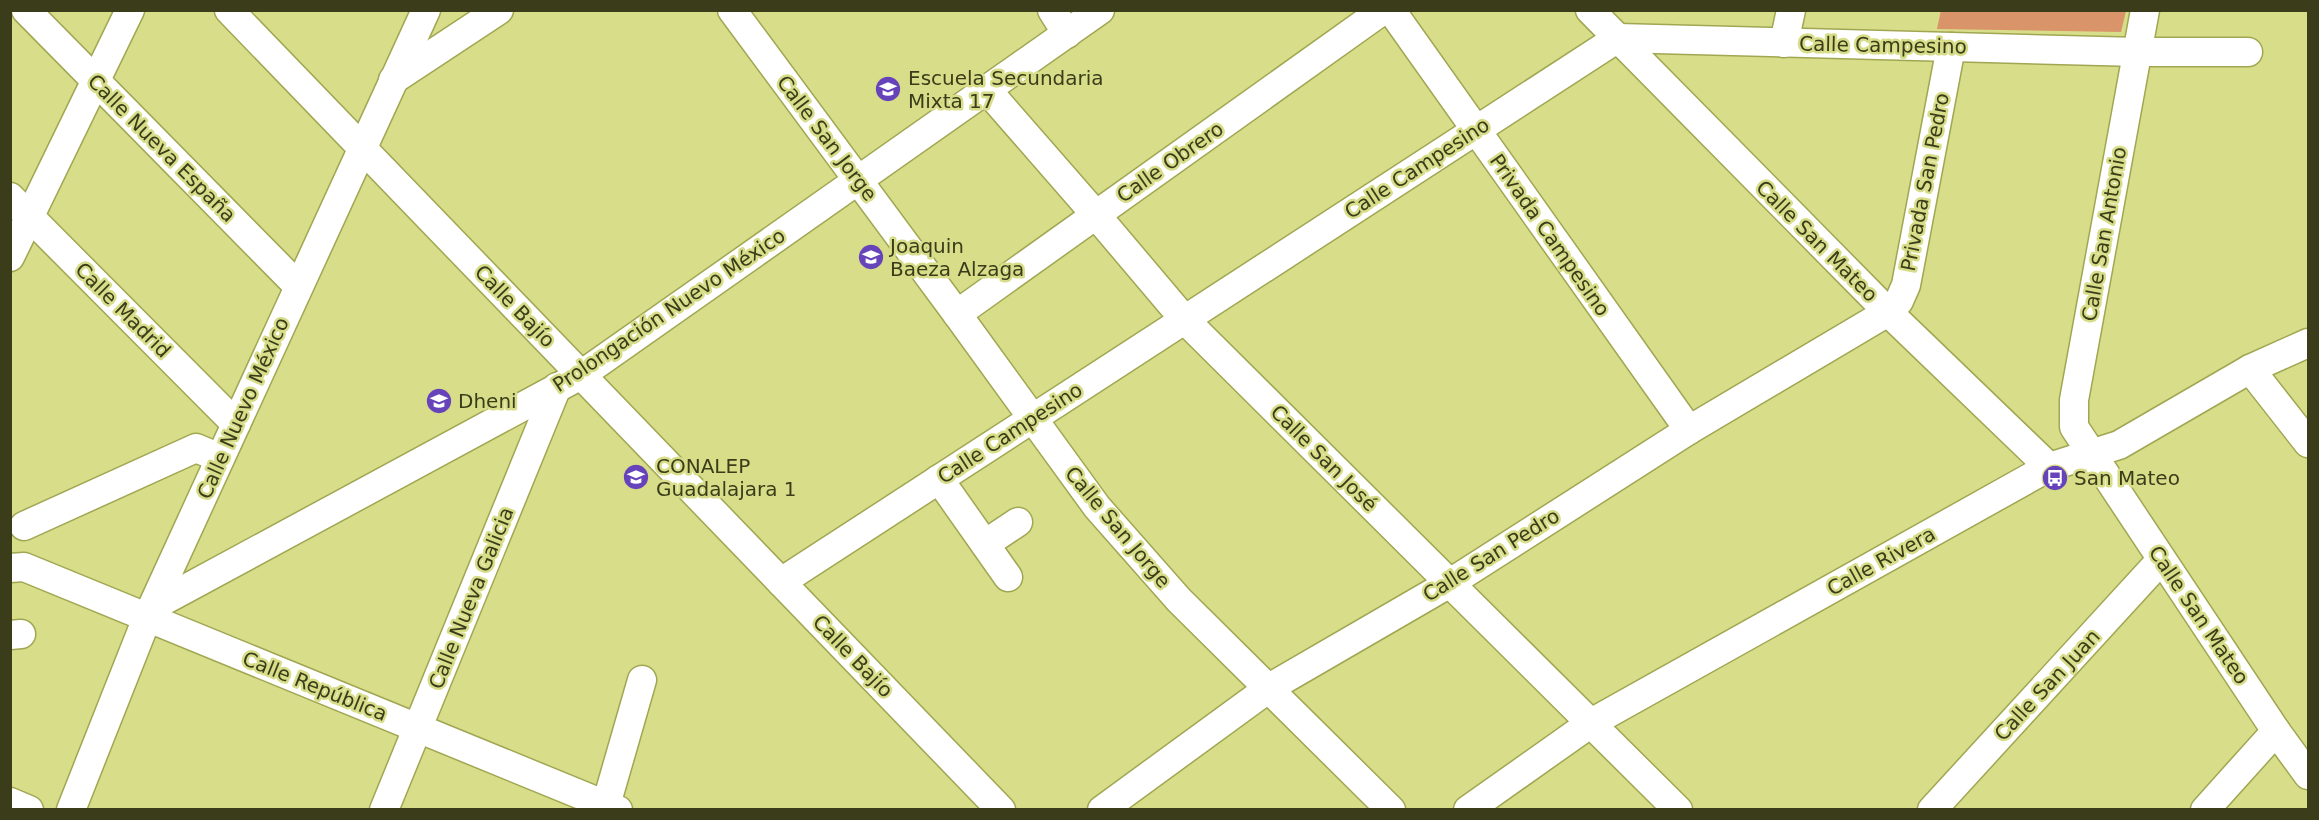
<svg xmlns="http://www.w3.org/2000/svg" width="2319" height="820" viewBox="0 0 2319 820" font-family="'DejaVu Sans',sans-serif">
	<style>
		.green { fill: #d9946a }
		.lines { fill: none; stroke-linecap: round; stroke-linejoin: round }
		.minor-casing { stroke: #a1a652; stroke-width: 31 }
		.minor { stroke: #fff; stroke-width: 28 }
		.labels { text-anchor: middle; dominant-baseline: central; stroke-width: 5; stroke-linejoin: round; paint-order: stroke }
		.street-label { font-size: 20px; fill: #3b3d1a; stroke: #d7dd88 }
		.poi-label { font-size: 20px; fill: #3b3d1a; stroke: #d7dd88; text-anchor: start }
	</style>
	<rect width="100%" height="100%" fill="#d7dd88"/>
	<!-- green -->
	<path class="green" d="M 1941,10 L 2126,10 L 2126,11 L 2121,32 L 1937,29 Z"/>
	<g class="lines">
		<!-- minor casing -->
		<g class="minor-casing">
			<g id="minor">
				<path d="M 26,10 L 298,286"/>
				<path d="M 229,10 L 1001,810"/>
				<path d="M 732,10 L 957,314 L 1097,507 L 1179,600 L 1391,810"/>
				<path d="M 1052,10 L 1067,34"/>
				<path d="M 1391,10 L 1689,430"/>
				<path d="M 1590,10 L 1888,312 L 2049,467"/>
				<path d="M 2145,10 L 2074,400 L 2074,427 L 2276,731 L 2308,775"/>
				<path d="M 1784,43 L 1791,10"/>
				<path d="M 393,80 L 499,10"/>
				<path d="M 987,90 L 1096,215 L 1184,319 L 1678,810"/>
				<path d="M 10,197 L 236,424"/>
				<path d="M 10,257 L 130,10"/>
				<path d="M 957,314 L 1383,10"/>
				<path d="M 2250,369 L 2308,443"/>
				<path d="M 939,479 L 1008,577"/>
				<path d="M 24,526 L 196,448 L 220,458"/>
				<path d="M 985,544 L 1018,522"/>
				<path d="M 10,568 L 24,567 L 618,810"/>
				<path d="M 781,582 L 1618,38 L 2138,52 L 2248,52"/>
				<path d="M 152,607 L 581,375 L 1100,10"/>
				<path d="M 10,635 L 21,634"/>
				<path d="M 10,802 L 29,810"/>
				<path d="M 606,805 L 642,680"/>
				<path d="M 71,810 L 147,618 L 426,10"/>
				<path d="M 384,810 L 557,387"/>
				<path d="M 1102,810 L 1269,688 L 1450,583 L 1689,430 L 1888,312 L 1899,301 L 1906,285 L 1951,47"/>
				<path d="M 1468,810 L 1591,723 L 2049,467 L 2119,445 L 2250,369 L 2308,343"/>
				<path d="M 1932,810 L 2161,560"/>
				<path d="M 2205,810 L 2276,731"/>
			</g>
		</g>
		<!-- minor -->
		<use href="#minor" class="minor"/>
	</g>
	<!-- icons -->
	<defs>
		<g id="school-disc" transform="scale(1.35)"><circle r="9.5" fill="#6643bb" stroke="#d7dd88"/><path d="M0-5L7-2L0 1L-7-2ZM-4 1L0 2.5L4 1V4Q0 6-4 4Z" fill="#fff"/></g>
		<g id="university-disc" transform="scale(1.35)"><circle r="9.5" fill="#6643bb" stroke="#d7dd88"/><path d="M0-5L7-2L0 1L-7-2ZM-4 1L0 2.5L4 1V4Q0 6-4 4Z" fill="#fff"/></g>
		<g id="bus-disc" transform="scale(1.35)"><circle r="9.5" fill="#6643bb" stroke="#d7dd88"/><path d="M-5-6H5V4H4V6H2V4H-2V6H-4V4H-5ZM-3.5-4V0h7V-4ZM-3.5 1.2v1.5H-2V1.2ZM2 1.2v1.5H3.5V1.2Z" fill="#fff"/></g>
	</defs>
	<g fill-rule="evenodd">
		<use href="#school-disc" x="888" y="89"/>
		<use href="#school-disc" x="871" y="257"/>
		<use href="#school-disc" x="439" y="401"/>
		<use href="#university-disc" x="636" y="477"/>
		<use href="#bus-disc" x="2055" y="478"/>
	</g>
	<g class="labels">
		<!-- street labels -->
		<g class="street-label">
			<text transform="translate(1883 45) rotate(1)">Calle Campesino</text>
			<text transform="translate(827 138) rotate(53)">Calle San Jorge</text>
			<text transform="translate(162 148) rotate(45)">Calle Nueva España</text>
			<text transform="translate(1170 162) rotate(-35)">Calle Obrero</text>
			<text transform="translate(1417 168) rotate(-33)">Calle Campesino</text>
			<text transform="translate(1925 182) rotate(-79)">Privada San Pedro</text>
			<text transform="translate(2104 234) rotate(-80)">Calle San Antonio</text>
			<text transform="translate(1550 235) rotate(55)">Privada Campesino</text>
			<text transform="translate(1817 241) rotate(45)">Calle San Mateo</text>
			<text transform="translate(515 306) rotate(46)">Calle Bajío</text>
			<text transform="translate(123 310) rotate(45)">Calle Madrid</text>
			<text transform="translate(669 310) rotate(-34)">Prolongación Nuevo México</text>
			<text transform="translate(243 408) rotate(-66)">Calle Nuevo México</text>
			<text transform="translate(1010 433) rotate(-33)">Calle Campesino</text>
			<text transform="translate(1324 458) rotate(45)">Calle San José</text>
			<text transform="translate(1118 527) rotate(50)">Calle San Jorge</text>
			<text transform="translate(1491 555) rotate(-32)">Calle San Pedro</text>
			<text transform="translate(1881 561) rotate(-29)">Calle Rivera</text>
			<text transform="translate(471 598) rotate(-68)">Calle Nueva Galicia</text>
			<text transform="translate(2199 615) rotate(56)">Calle San Mateo</text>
			<text transform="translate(853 656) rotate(46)">Calle Bajío</text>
			<text transform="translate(2047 685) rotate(-47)">Calle San Juan</text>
			<text transform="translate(315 686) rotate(22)">Calle República</text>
		</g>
		<!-- poi labels -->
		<g class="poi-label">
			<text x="908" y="78">Escuela Secundaria<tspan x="908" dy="23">Mixta 17</tspan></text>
			<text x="890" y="246">Joaquin<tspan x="890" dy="23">Baeza Alzaga</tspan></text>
			<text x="458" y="401">Dheni</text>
			<text x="656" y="466">CONALEP<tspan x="656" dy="23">Guadalajara 1</tspan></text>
			<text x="2074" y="478">San Mateo</text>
		</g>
	</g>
	<!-- border -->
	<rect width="2319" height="820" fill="none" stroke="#3b3d1a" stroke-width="24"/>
</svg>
